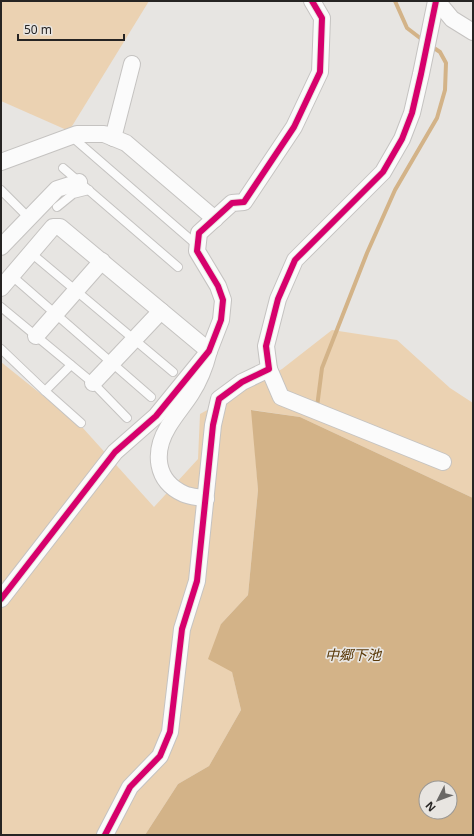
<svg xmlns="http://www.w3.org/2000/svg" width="474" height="836" viewBox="0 0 474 836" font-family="'Noto Sans','Noto Sans JP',sans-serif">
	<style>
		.green { fill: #ebd2b2 }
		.water { fill: #d3b388; fill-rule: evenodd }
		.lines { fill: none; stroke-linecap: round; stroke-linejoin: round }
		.stream { stroke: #d3b388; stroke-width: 4 }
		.service-casing { stroke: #c5c3c1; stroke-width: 10 }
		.minor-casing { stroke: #c5c3c1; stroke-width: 18 }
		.service { stroke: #fbfbfb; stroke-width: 8 }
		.minor { stroke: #fbfbfb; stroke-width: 16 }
		.cycleway-casing { stroke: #e8e5e1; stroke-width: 8 }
		.cycleway { stroke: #d6006c; stroke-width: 6 }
		.labels { text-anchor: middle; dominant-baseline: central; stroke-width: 3.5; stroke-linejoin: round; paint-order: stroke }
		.water-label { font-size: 14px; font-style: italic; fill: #593909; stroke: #e8e5e1 }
	</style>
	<rect width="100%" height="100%" fill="#e7e5e2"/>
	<!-- green -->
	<g class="green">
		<path d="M 1,1 L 149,1 L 69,131 L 1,101 Z"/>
		<path d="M 332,330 L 397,340 L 450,388 L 473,403 L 473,498 L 300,417 L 252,410 L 258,490 L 248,595 L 221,624 L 241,710 L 209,766 L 178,784 L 145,835 L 1,835 L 1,362 L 82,427 L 154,507 L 198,459 L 200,414 L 282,369 Z"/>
	</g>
	<!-- water -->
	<path class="water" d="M 251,410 L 300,417 L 473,498 L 473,835 L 145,835 L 178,784 L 209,766 L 241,710 L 232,672 L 208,659 L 221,624 L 248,595 L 258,490 ZM 426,788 L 450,788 L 450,812 L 426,812 Z"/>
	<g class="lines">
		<!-- stream -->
		<g class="stream">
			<path d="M 395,1 L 407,28 L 424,41"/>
			<path d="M 317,407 L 322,368 L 367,253 L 395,190 L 437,118 L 445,90 L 446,63 L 440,52 L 431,46"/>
		</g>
		<!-- service casing -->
		<g class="service-casing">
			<g id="service">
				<path d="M 71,136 L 198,246"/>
				<path d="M 63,168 L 178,267"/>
				<path d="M 1,190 L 29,218"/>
				<path d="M 57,207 L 73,194 L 89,190"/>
				<path d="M 31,253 L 173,372"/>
				<path d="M 12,276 L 151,397"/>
				<path d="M 1,307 L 93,383 L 127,418"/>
				<path d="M 1,349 L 45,391"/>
				<path d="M 71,365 L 45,391 L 81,423"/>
			</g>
		</g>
		<!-- minor casing -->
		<g class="minor-casing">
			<g id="minor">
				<path d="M 437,1 L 452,19 L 473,32"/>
				<path d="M 113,138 L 132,64"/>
				<path d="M 1,162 L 77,134 L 104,134 L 126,143 L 215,219"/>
				<path d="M 1,247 L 57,189 L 79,182"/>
				<path d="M 1,288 L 53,227 L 60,227 L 209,351 C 205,367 200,380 191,394 C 184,405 175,415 168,427 C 153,452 155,481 184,494 C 191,497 199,497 206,499"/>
				<path d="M 36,336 L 102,261"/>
				<path d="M 269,369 L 281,397 L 443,462"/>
				<path d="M 93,383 L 161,311"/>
				<path d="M 1,599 L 115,452 L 156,416 L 209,351 L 221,320 L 223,300 L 218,286 L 197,251 L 199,233 L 232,203 L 244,202 L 294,127 L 320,72 L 322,18 L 312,1"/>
				<path d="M 105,835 L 130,787 L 160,756 L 170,732 L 182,629 L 197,581 L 213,425 L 219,399 L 242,382 L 269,369 L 266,346 L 278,299 L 295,260 L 383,172 L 402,139 L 412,113 L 421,74 L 436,1"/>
			</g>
		</g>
		<!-- service -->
		<use href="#service" class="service"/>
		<!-- minor -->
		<use href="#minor" class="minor"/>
		<!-- cycleway casing -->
		<g class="cycleway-casing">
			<g id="cycleway">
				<path d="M 1,599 L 115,452 L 156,416 L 209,351 L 221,320 L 223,300 L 218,286 L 197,251 L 199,233 L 232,203 L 244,202 L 294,127 L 320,72 L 322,18 L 312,1"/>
				<path d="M 105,835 L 130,787 L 160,756 L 170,732 L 182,629 L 197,581 L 213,425 L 219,399 L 242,382 L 269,369 L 266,346 L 278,299 L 295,260 L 383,172 L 402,139 L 412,113 L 421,74 L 436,1"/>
			</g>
		</g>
		<!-- cycleway -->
		<use href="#cycleway" class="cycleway"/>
	</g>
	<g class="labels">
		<!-- water labels -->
		<g class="water-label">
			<text x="353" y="654">中郷下池</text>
		</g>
	</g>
	<!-- border -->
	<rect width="474" height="836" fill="none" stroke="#262423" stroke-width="4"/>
	<!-- north arrow -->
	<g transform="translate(438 800) rotate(228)"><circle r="19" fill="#e8e5e1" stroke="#9a9895"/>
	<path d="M0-3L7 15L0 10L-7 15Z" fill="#6a6866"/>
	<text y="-6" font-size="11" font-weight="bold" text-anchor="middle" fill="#262423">N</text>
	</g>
	<!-- scale -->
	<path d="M18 34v6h106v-6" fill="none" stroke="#262423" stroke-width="2"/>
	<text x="24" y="34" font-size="12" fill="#262423" stroke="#e8e5e1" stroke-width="3" paint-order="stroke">50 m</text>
</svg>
